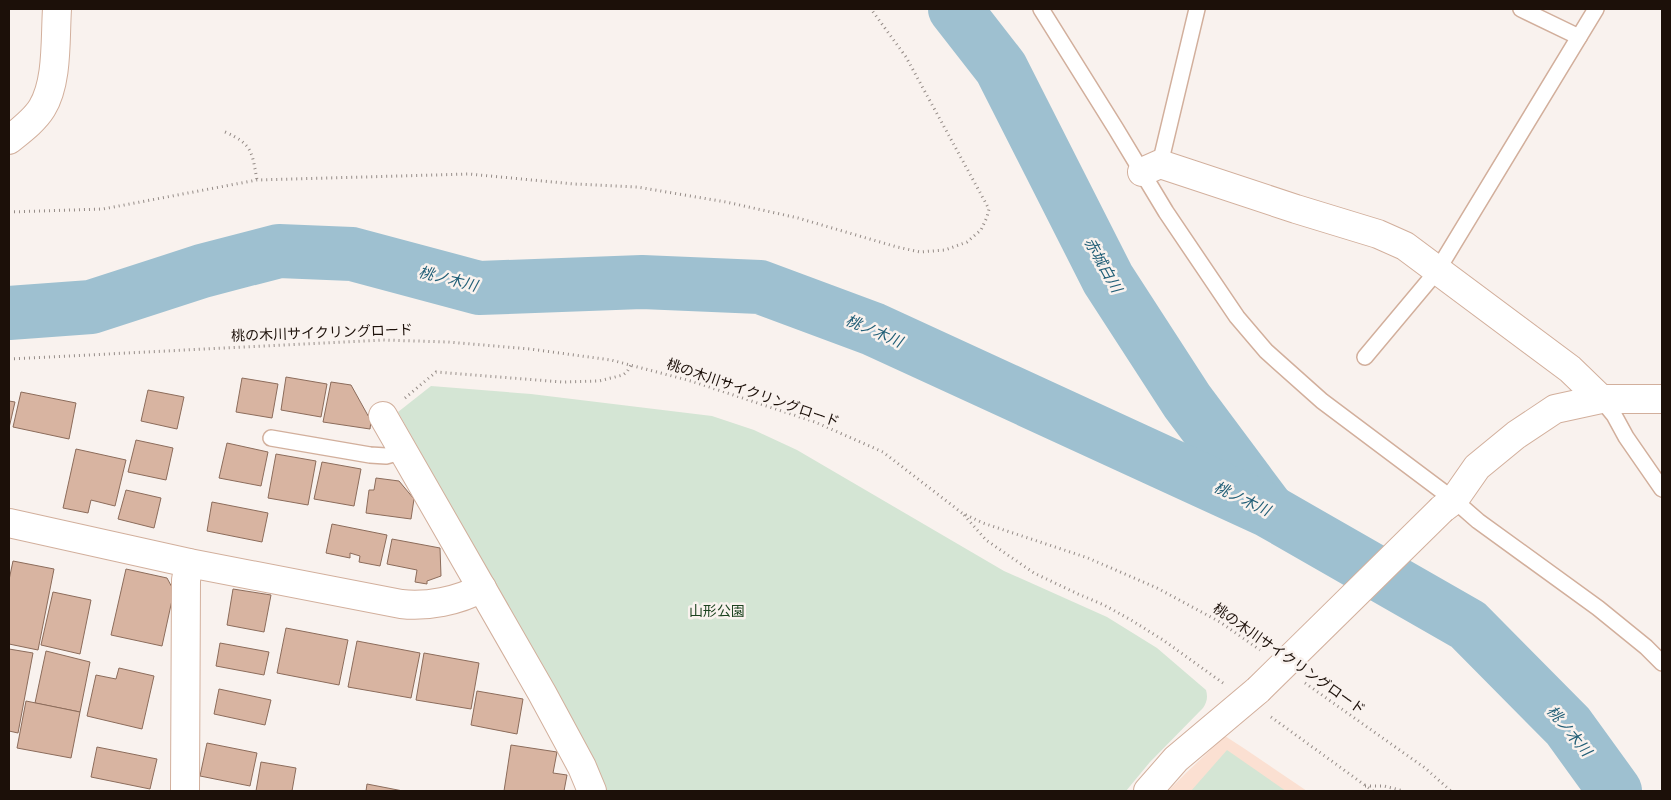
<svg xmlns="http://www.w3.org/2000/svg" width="1671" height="800" viewBox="0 0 1671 800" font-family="Figtree,'Noto Sans JP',sans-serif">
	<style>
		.built { fill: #fbe0d2 }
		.green { fill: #d4e5d4 }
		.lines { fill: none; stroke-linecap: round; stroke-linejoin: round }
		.river { stroke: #9ec0d0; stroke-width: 54 }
		.building { fill: #d8b4a1; stroke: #8c6c5b }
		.service-casing { stroke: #d2af9c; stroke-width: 18 }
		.minor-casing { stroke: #d2af9c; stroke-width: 30 }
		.path { stroke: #958c87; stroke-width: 3; stroke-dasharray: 1 4; stroke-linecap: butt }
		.service { stroke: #fff; stroke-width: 15 }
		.minor { stroke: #fff; stroke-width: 28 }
		.minor-bridge-casing { stroke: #d2af9c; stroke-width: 30; stroke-linecap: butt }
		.minor-bridge { stroke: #fff; stroke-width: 28 }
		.labels { text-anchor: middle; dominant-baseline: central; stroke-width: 5; stroke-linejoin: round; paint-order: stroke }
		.street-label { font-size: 14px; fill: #1c1009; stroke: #f9f2ee }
		.park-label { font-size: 14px; fill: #1c421f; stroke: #f9f2ee }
		.water-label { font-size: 15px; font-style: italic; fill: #225f77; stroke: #f9f2ee }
	</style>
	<rect width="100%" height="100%" fill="#f9f2ee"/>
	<!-- built -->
	<path class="built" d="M 1225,736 L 1245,749 L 1307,791 L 1168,791 L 1186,773 Z"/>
	<!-- green -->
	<g class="green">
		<path d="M 431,386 L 531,394 L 712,416 L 754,430 L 797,450 L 1004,571 L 1107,617 L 1157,648 L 1206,690 C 1208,697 1207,702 1203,708 L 1150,762 L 1126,791 L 606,791 L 584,744 L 398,412 Z"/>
		<path d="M 1227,750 L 1286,791 L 1191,791 Z"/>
	</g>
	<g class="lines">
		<!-- river -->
		<g class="river">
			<path d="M 955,9 L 1001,68 L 1108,279 L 1187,401 L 1266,507"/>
			<path d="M 9,313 L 91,307 L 202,271 L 279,251 L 352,254 L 479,288 L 642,282 L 760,287 L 873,329 L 1269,511 L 1468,625 L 1568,726 L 1615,791"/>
		</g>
	</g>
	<!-- building -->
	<g class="building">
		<path d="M 286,377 L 327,384 L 321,417 L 281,410 Z"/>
		<path d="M 242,378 L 278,384 L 272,418 L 236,412 Z"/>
		<path d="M 331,382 L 351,385 L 371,421 L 370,429 L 323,422 Z"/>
		<path d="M 148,390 L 184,397 L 177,429 L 141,421 Z"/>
		<path d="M 21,392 L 76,403 L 69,439 L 13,427 Z"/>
		<path d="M 9,401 L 15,402 L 9,428 Z"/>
		<path d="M 136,440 L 173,448 L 166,480 L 128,472 Z"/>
		<path d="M 227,443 L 268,452 L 261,486 L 219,478 Z"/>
		<path d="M 76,449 L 126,460 L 115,506 L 91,500 L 88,513 L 63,508 Z"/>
		<path d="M 276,454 L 316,461 L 308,505 L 268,498 Z"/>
		<path d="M 322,462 L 361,469 L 354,506 L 314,499 Z"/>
		<path d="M 376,478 L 399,481 L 414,499 L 411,519 L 366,513 L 369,490 L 374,490 Z"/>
		<path d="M 126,490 L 161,498 L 154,528 L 118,519 Z"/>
		<path d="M 212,502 L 268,513 L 262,542 L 207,531 Z"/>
		<path d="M 332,524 L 387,535 L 380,566 L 359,562 L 360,556 L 350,553 L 350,558 L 326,553 Z"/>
		<path d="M 392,539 L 440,548 L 441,576 L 427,581 L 427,584 L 415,582 L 417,570 L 387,564 Z"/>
		<path d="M 13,561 L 54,569 L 38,650 L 9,644 L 9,580 Z"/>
		<path d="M 126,569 L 167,578 L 174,591 L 162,646 L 111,635 Z"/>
		<path d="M 233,589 L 271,595 L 264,632 L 227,625 Z"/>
		<path d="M 53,592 L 91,600 L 80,654 L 41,645 Z"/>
		<path d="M 286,628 L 348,640 L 339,685 L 277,673 Z"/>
		<path d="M 357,641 L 420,653 L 411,698 L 348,687 Z"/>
		<path d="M 220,643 L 269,652 L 264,675 L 216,666 Z"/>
		<path d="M 9,649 L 33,653 L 18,733 L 9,731 Z"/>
		<path d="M 46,651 L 90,662 L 80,712 L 35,703 Z"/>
		<path d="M 424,653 L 479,663 L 471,709 L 416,700 Z"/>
		<path d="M 119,668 L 154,676 L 142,729 L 87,716 L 96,675 L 116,679 Z"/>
		<path d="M 219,689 L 271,700 L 265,725 L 214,714 Z"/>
		<path d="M 477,691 L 523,699 L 517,734 L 471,725 Z"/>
		<path d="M 26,701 L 80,712 L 71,758 L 17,748 Z"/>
		<path d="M 207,743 L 257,753 L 250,786 L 200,776 Z"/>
		<path d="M 511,745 L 557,752 L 553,773 L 567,775 L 564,791 L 504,791 Z"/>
		<path d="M 97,747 L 157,759 L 150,789 L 91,777 Z"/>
		<path d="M 261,762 L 296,768 L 292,791 L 256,791 Z"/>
		<path d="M 367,784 L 403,791 L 366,791 Z"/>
	</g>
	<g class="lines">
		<!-- service casing -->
		<g class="service-casing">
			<g id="service">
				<path d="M 1041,9 L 1116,129 L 1166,212 L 1237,317 L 1266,351 L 1322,401 L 1454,500 L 1478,521 L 1598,608 L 1646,647 L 1662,663"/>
				<path d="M 1521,9 L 1579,37"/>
				<path d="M 1160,164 L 1197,9"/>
				<path d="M 1365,357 L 1437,271 L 1596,9"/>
				<path d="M 1601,399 L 1614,415 L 1626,437 L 1662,489"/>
				<path d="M 271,438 L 370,455 L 386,456 L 404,451"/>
			</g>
		</g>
		<!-- minor casing -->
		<g class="minor-casing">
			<g id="minor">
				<path d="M 9,140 C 20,131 34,121 42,108 C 58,82 55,39 57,9"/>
				<path d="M 1142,172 L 1160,164 L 1296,209 L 1378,234 L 1405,246 L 1570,369 L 1601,399"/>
				<path d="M 383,416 L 542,693 L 582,767 L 592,791"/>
				<path d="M 1442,509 L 1454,500 L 1477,467 L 1516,435 L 1555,409 L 1601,399 L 1662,399"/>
				<path d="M 9,523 L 189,563 L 401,604 C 427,607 458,601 482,588"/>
				<path d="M 185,791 L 186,580 L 189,563"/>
				<path d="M 1148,791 L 1176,759 L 1258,690"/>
			</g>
		</g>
		<!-- path -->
		<g class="path">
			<path d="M 225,132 C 253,144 252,153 257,180"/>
			<path d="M 9,212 L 103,209 L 257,180 L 469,174 L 574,184 L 637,187 L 726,202 L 798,218 L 897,247 L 920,252 L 945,250 L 967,242 L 981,230 L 987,217 L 989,209 L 906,57 L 871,9"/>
			<path d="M 9,359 L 383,340 L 448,342 L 530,349 L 611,360 L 691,381 L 815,422 L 883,452 L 962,513 L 983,523 L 1088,558 L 1157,588 L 1220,622 L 1260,650"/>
			<path d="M 405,398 L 436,372 L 562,382 L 599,381 L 623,375 L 627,372 L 631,365"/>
			<path d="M 964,515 L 986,540 L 1034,573 L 1078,594 L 1104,605 L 1131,620 L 1163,640 L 1223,683"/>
			<path d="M 1305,683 L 1425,768 L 1451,791"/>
			<path d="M 1271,717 L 1373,791"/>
			<path d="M 1365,786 L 1384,786 L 1404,791"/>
		</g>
		<!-- service -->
		<use href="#service" class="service"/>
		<!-- minor -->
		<use href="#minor" class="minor"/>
		<!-- minor-bridge casing -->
		<g class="minor-bridge-casing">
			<path id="minor-bridge" d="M 1258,690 L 1442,509"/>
		</g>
		<!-- minor-bridge -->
		<use href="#minor-bridge" class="minor-bridge"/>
	</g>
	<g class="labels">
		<!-- street labels -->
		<g class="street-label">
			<text transform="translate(322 333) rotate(-2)">桃の木川サイクリングロード</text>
			<text transform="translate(753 393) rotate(19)">桃の木川サイクリングロード</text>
			<text transform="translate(1289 659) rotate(35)">桃の木川サイクリングロード</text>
		</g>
		<!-- park labels -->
		<g class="park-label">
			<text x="717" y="611">山形公園</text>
		</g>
		<!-- water labels -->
		<g class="water-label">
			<text transform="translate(1103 265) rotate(61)">赤城白川</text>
			<text transform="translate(448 279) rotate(14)">桃ノ木川</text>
			<text transform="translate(874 331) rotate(23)">桃ノ木川</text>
			<text transform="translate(1242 499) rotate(25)">桃ノ木川</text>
			<text transform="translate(1569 731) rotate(50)">桃ノ木川</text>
		</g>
	</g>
	<!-- border -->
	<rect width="1671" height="800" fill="none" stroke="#1c1009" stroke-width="20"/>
</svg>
